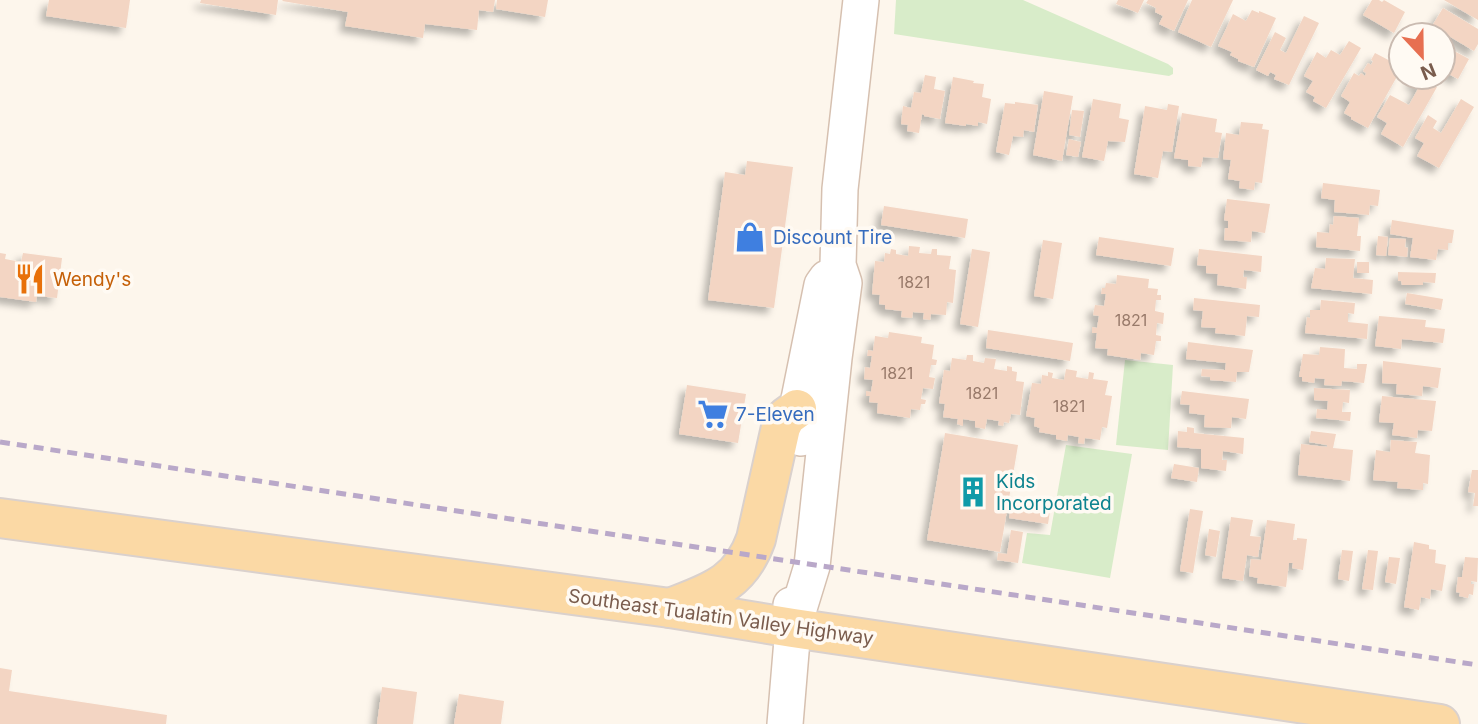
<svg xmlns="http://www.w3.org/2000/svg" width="1478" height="724" viewBox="0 0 1478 724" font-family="Inter,sans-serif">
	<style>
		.green { fill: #d8ecc9 }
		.building { fill: #f3d5c3; filter: url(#shadow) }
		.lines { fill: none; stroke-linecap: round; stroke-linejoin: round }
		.secondary-casing { stroke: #d6c0b0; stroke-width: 38 }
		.primary-casing { stroke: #dad1cd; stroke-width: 42 }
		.secondary { stroke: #fff; stroke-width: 35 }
		.primary { stroke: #fbd9a5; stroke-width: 38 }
		.rail { stroke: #b9a8c9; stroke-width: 5; stroke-dasharray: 10 7; stroke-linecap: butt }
		.labels { text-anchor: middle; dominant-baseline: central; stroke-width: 7; stroke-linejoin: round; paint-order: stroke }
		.number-label { font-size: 16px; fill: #987a6a }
		.shop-label { font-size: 19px; fill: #366cbe; stroke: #fffaf3; text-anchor: start }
		.food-label { font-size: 19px; fill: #c56008; stroke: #fffaf3; text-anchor: start }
		.culture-label { font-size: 19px; fill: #0d838f; stroke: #fffaf3; text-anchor: start }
		.street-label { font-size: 19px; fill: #7a5c4d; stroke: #fffaf3 }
	</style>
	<defs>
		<filter id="shadow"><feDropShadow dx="-6" dy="6" stdDeviation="3.5" flood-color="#0004"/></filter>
	</defs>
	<rect width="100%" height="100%" fill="#fdf6ec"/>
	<!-- green -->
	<g class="green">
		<path d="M 896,0 L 1023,0 L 1168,64 L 1173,68 L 1173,74 L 1169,76 L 894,34 Z"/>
		<path d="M 1125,360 L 1173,365 L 1168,450 L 1116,445 Z"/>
		<path d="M 1066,445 L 1132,454 L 1110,578 L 1022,563 L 1027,533 L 1050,535 Z"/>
	</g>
	<!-- building -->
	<g class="building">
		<path d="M 49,0 L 130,0 L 126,28 L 46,16 Z"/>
		<path d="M 201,0 L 278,0 L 276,15 L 200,3 Z"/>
		<path d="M 283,0 L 495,0 L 493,12 L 479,10 L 477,30 L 425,24 L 423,38 L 345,26 L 348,12 L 282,1 Z"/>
		<path d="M 497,0 L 548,0 L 545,17 L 496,9 Z"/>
		<path d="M 1118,0 L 1144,0 L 1138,13 L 1116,4 Z"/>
		<path d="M 1148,0 L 1188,0 L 1174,31 L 1159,24 L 1163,16 L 1155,12 L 1156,8 L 1146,3 Z"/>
		<path d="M 1192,0 L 1233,0 L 1211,47 L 1178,32 Z"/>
		<path d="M 1372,0 L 1379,0 L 1382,2 L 1384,0 L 1405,12 L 1394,33 L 1363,15 Z"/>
		<path d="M 1444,0 L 1478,0 L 1478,20 Z"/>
		<path d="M 1443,8 L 1478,29 L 1478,44 L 1474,51 L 1432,26 Z"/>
		<path d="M 1252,10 L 1259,13 L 1259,11 L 1276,18 L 1254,67 L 1238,61 L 1238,59 L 1230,55 L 1232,52 L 1218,46 L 1233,14 L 1246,21 Z"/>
		<path d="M 1304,16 L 1319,23 L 1289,85 L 1274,79 L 1276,75 L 1270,72 L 1268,76 L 1256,70 L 1275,32 L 1286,38 L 1280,50 L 1286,53 Z"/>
		<path d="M 1349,41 L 1361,48 L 1326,108 L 1313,101 L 1315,97 L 1306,92 L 1313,81 L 1304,76 L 1317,52 L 1326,58 L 1331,50 L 1340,55 Z"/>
		<path d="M 1443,45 L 1469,59 L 1458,79 L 1443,71 Z"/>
		<path d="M 1375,53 L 1398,65 L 1395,71 L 1399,73 L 1368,128 L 1351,119 L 1351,117 L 1344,113 L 1350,102 L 1341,96 L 1354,73 L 1359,76 L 1361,73 L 1365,76 L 1366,73 L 1363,71 L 1368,63 L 1371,65 L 1373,61 L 1371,60 Z"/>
		<path d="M 925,75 L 936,77 L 934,89 L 945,91 L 940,119 L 924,116 L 924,115 L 922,114 L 919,133 L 907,131 L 908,125 L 901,124 L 903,106 L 911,108 L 914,92 L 921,93 Z"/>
		<path d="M 953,77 L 974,81 L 973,83 L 984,84 L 982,97 L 991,99 L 987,124 L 978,122 L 978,126 L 966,124 L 966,126 L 945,123 Z"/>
		<path d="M 1413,77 L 1420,77 L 1437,87 L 1403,147 L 1381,134 L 1387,123 L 1377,117 L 1390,95 L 1409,105 L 1419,87 L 1410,81 Z"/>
		<path d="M 1044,91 L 1073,96 L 1062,161 L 1033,155 Z"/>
		<path d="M 1093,99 L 1121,104 L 1119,118 L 1129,120 L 1125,142 L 1108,141 L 1104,161 L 1082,157 Z"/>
		<path d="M 1461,99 L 1474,107 L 1439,168 L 1417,156 L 1424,143 L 1415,138 L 1428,115 L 1437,121 L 1433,128 L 1441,133 Z"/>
		<path d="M 1015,102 L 1038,105 L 1034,132 L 1024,130 L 1023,137 L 1013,136 L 1009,155 L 996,152 L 1005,103 L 1015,104 Z"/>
		<path d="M 1168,104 L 1179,106 L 1172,152 L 1163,151 L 1158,178 L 1134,174 L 1145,106 L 1167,110 Z"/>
		<path d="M 1072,110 L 1084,111 L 1080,137 L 1069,135 Z"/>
		<path d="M 1182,113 L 1217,119 L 1215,132 L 1222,133 L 1218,158 L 1203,157 L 1201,167 L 1188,166 L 1188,160 L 1174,158 Z"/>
		<path d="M 1241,122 L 1263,124 L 1262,129 L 1269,130 L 1262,183 L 1255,182 L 1254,190 L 1239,188 L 1240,181 L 1228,179 L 1231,160 L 1223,159 L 1226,133 L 1239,135 Z"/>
		<path d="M 1069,139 L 1081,142 L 1078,157 L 1066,155 Z"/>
		<path d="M 747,161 L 793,167 L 774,308 L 708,300 L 725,172 L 745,175 Z"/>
		<path d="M 1323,183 L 1380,190 L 1378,206 L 1370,205 L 1369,215 L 1334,212 L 1335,200 L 1321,198 Z"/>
		<path d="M 1227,199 L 1270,204 L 1265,233 L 1252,231 L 1251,242 L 1224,240 L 1225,228 L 1228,228 L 1228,221 L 1224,220 Z"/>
		<path d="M 884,206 L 968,219 L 965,238 L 881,225 Z"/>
		<path d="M 1334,216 L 1359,218 L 1357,236 L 1361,236 L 1360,251 L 1316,247 L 1317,232 L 1329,233 L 1330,224 L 1333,225 Z"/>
		<path d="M 1392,220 L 1454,230 L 1452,243 L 1448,243 L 1448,250 L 1438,249 L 1436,260 L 1410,257 L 1413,238 L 1390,234 Z"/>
		<path d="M 1378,236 L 1388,237 L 1386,256 L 1376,255 Z"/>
		<path d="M 1099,237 L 1174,248 L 1171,266 L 1096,255 Z"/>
		<path d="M 1390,238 L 1406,239 L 1405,247 L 1408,248 L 1407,257 L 1388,255 Z"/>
		<path d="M 1043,240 L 1062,243 L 1053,299 L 1034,296 Z"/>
		<path d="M 909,246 L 920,247 L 919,253 L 931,254 L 932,249 L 937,249 L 937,255 L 951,256 L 949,269 L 956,270 L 953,303 L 947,302 L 946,315 L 931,314 L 930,320 L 923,319 L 924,313 L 913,312 L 912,318 L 901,317 L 902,311 L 885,309 L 885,305 L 879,304 L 880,295 L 872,294 L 875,261 L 884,262 L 885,253 L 890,254 L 891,249 L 896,250 L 896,254 L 908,256 Z"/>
		<path d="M 972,249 L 990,252 L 978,327 L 960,324 Z"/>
		<path d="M 1199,249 L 1262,256 L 1261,272 L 1244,270 L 1243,277 L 1247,277 L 1246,289 L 1217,285 L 1218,274 L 1206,273 L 1206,266 L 1197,265 Z"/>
		<path d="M 0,253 L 6,254 L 5,259 L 21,262 L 23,253 L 62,258 L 57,298 L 37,296 L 36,302 L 0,297 Z"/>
		<path d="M 1326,258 L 1355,259 L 1353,278 L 1373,280 L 1372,294 L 1311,288 L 1315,268 L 1325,269 Z"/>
		<rect x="1357" y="262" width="12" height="11"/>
		<path d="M 1398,272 L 1436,273 L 1435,283 L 1423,282 L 1423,285 L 1402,285 L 1401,281 L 1398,281 Z"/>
		<path d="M 1117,275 L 1149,279 L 1148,288 L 1158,289 L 1157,295 L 1161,295 L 1161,300 L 1156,300 L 1155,311 L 1164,313 L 1163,324 L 1157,323 L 1156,335 L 1161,336 L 1161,341 L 1156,341 L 1154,355 L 1141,353 L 1140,360 L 1107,355 L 1108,349 L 1095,348 L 1097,333 L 1092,333 L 1092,327 L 1097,328 L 1099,316 L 1093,315 L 1095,305 L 1104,306 L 1106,294 L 1101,294 L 1102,288 L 1105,288 L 1106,283 L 1116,284 Z"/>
		<path d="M 1407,293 L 1443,299 L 1441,310 L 1405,304 Z"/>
		<path d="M 1194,298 L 1260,305 L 1259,317 L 1247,316 L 1245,336 L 1215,333 L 1216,328 L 1201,327 L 1203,311 L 1193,310 Z"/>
		<path d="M 1321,300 L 1355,303 L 1354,314 L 1348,313 L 1348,322 L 1368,324 L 1367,339 L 1305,333 L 1307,317 L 1310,318 L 1310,310 L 1320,310 Z"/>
		<path d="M 1379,316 L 1426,320 L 1425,327 L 1445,329 L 1443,343 L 1402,339 L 1401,349 L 1375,346 Z"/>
		<path d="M 988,330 L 1073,343 L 1070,361 L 986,348 Z"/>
		<path d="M 889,332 L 922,337 L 921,343 L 934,345 L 932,359 L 937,360 L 936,365 L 931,365 L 929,377 L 935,378 L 933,389 L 923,388 L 921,399 L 926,400 L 925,404 L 921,404 L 920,410 L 911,409 L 910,418 L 877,413 L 878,403 L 869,402 L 870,396 L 866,396 L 866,391 L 871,392 L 873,380 L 864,379 L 865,367 L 870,368 L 872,356 L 867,356 L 868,350 L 873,351 L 875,336 L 888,338 Z"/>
		<path d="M 1188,342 L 1253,350 L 1249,372 L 1237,372 L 1236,382 L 1210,380 L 1210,377 L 1201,376 L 1202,369 L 1225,370 L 1226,363 L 1186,359 Z"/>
		<path d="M 1320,347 L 1345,349 L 1344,368 L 1357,369 L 1357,364 L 1367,364 L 1364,383 L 1342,381 L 1341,386 L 1324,385 L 1325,379 L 1315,378 L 1314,383 L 1302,381 L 1302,377 L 1299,377 L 1303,354 L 1319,355 Z"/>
		<path d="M 967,355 L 973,355 L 973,361 L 984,363 L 985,358 L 996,359 L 994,369 L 1007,371 L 1007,366 L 1012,367 L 1012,371 L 1017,372 L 1016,381 L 1024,382 L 1020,415 L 1011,414 L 1009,423 L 1004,422 L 1003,426 L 998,425 L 999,421 L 987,419 L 985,429 L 975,427 L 975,421 L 963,419 L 963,426 L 957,424 L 958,419 L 943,417 L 945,404 L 939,403 L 944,370 L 950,371 L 952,358 L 966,360 Z"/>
		<path d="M 1383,361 L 1441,368 L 1438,388 L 1423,386 L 1422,396 L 1396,394 L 1397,384 L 1382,383 Z"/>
		<path d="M 1066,369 L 1077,371 L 1076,377 L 1088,379 L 1089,372 L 1094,373 L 1093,379 L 1108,381 L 1105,395 L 1112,396 L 1107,428 L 1102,427 L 1100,440 L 1085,438 L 1084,444 L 1078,443 L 1079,437 L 1068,435 L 1067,441 L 1056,439 L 1056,435 L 1039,432 L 1040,428 L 1034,426 L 1035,418 L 1026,416 L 1032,383 L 1041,384 L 1042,375 L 1048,376 L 1048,372 L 1053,373 L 1052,378 L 1064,380 Z"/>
		<path d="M 687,385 L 746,394 L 738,443 L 679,434 Z"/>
		<path d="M 1314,388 L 1350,390 L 1349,403 L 1343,402 L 1342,412 L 1351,412 L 1350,421 L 1316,418 L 1317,409 L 1327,410 L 1328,401 L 1314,400 Z"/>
		<path d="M 1182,391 L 1249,399 L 1246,419 L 1232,417 L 1231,428 L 1204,427 L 1205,415 L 1189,413 L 1190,405 L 1180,404 Z"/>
		<path d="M 1382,396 L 1436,401 L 1432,431 L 1418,430 L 1417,438 L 1392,435 L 1394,423 L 1379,422 Z"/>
		<path d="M 1187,427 L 1194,428 L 1194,433 L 1244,438 L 1243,454 L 1223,451 L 1222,460 L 1227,460 L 1226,471 L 1201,468 L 1201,449 L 1177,447 L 1178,431 L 1187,432 Z"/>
		<path d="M 1311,431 L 1336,434 L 1333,448 L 1353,450 L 1350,481 L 1298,475 L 1301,444 L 1327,447 L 1327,445 L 1309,442 Z"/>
		<path d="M 945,433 L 1018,445 L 1000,552 L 927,540 Z"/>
		<path d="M 1391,440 L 1417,442 L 1415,453 L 1430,455 L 1428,484 L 1423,483 L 1423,490 L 1397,488 L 1398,482 L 1373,480 L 1376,450 L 1390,452 Z"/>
		<path d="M 1174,464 L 1199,468 L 1197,482 L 1171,478 Z"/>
		<path d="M 1472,470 L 1478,470 L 1478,506 L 1473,506 L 1475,493 L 1468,492 Z"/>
		<path d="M 1012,498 L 1051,504 L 1048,524 L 1009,518 Z"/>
		<path d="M 1190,509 L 1203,511 L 1193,573 L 1180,571 Z"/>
		<path d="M 1231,517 L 1253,520 L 1250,536 L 1261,537 L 1258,557 L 1247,555 L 1243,581 L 1222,578 Z"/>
		<path d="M 1267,520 L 1295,524 L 1293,540 L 1297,540 L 1297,538 L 1307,539 L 1303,570 L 1292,568 L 1293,563 L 1289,563 L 1286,587 L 1257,583 L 1258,578 L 1249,576 L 1251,559 L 1261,560 Z"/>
		<path d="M 1209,529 L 1220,531 L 1216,557 L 1205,555 Z"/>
		<path d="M 1011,530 L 1023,532 L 1018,563 L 997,560 L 998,553 L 1007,554 Z"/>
		<path d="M 1414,542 L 1429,545 L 1429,549 L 1436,550 L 1435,563 L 1446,565 L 1442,591 L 1431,589 L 1430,599 L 1421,597 L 1419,610 L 1404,607 Z"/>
		<path d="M 1342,550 L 1353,551 L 1349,581 L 1338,579 Z"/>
		<path d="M 1368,550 L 1378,551 L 1373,590 L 1362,589 Z"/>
		<path d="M 1389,557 L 1400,558 L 1396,584 L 1385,582 Z"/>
		<path d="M 1465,557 L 1478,558 L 1477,582 L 1471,581 L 1471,584 L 1474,584 L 1473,595 L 1469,594 L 1468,598 L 1459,596 L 1460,593 L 1456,592 L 1458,577 L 1462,577 Z"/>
		<path d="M 0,668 L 12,670 L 9,691 L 167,715 L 166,724 L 0,724 Z"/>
		<path d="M 382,687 L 417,692 L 413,724 L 377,724 Z"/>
		<path d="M 459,694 L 504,701 L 501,724 L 454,724 Z"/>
	</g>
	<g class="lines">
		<!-- secondary casing -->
		<g class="secondary-casing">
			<g id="secondary">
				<path d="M 801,438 L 802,428 L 797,409 L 822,285 L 827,278"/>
				<path d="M 793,628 L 812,566 L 834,358 L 844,283 L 838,265 L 840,189 L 861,0"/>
				<path d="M 785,724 L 793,628 L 791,605"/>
			</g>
		</g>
		<!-- primary casing -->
		<g class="primary-casing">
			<g id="primary">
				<path d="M 0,518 L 670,608 L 793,628 L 1440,724"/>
				<path d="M 670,608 C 711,592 740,584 756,539 L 781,427 L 786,417 L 797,409"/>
			</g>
		</g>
		<!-- secondary -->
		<use href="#secondary" class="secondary"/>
		<!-- primary -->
		<use href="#primary" class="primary"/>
		<!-- rail -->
		<path class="rail" d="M 0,442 L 1478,665"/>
	</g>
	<!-- icons -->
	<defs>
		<g id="shop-bare" transform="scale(2.415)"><path d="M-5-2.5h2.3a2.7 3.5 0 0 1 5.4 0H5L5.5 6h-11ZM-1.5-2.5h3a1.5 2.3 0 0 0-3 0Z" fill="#3f7fe0" stroke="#fffaf3" stroke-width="2.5" paint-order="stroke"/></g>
		<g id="restaurant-bare" transform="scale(2.415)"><path d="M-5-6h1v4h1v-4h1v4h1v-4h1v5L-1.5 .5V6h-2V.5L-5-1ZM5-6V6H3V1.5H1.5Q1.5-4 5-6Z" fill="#e8710a" stroke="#fffaf3" stroke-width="2.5" paint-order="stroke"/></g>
		<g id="supermarket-bare" transform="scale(2.415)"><path d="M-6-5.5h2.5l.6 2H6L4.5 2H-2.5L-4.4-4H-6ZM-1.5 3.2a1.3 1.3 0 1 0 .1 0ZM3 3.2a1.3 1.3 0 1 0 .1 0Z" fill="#3f7fe0" stroke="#fffaf3" stroke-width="2.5" paint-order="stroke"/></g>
		<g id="building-bare" transform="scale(2.415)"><path d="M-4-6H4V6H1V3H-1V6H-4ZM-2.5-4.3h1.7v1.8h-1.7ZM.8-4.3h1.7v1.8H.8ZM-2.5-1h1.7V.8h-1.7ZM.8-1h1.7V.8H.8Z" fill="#0f9aa8" stroke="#fffaf3" stroke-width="2.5" paint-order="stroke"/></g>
	</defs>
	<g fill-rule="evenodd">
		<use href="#shop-bare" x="750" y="237"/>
		<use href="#restaurant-bare" x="30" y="279"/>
		<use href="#supermarket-bare" x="713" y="414"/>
		<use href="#building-bare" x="973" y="492"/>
	</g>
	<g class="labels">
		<!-- number labels -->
		<g class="number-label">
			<text x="914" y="282">1821</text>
			<text x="1131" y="320">1821</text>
			<text x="897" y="373">1821</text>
			<text x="982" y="393">1821</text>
			<text x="1069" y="406">1821</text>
		</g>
		<!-- shop labels -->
		<g class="shop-label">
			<text x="773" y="237">Discount Tire</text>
			<text x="736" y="414">7-Eleven</text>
		</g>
		<!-- food labels -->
		<g class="food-label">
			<text x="53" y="279">Wendy's</text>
		</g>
		<!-- culture labels -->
		<g class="culture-label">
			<text x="996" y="481">Kids<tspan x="996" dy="22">Incorporated</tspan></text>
		</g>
		<!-- street labels -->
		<g class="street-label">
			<text transform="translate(721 617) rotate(8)">Southeast Tualatin Valley Highway</text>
		</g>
	</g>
	<!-- north arrow -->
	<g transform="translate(1422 56) rotate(158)"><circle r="33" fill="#fffaf3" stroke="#cabbb1" stroke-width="2"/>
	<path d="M0-5L12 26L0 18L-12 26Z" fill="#e76f51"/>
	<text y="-10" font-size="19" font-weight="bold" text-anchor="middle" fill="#7a5c4d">N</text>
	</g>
</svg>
